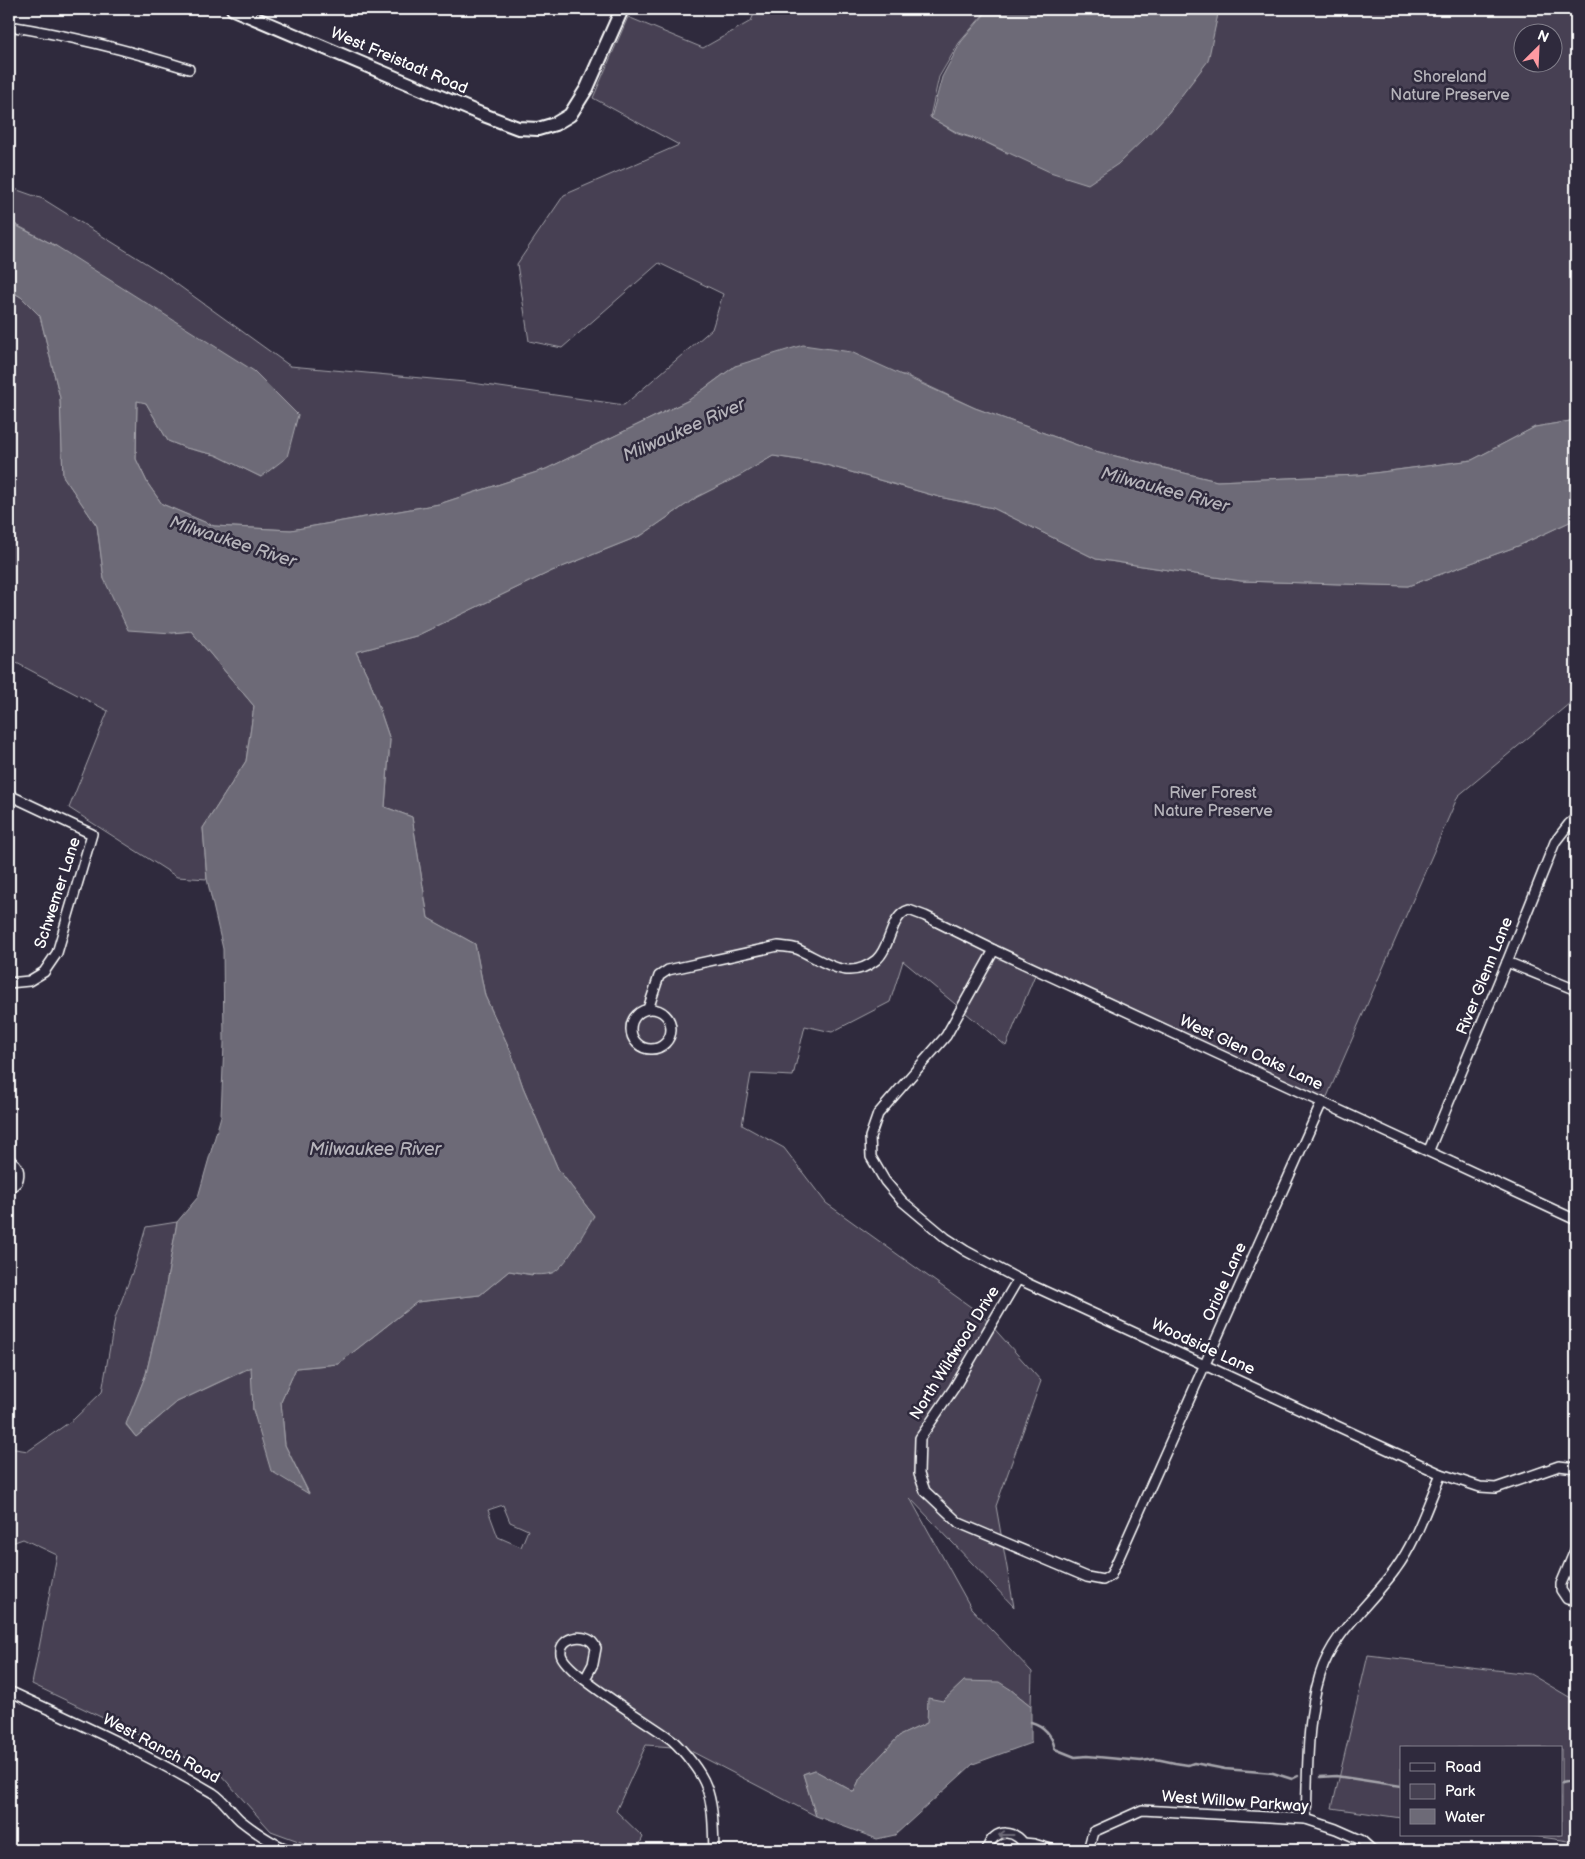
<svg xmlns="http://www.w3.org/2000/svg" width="1585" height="1859" viewBox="0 0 1585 1859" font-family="'Balsamiq Sans',sans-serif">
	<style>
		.green { fill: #464152; stroke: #a2a0a8; fill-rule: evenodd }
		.water { fill: #6d6a77; stroke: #a7a6ad }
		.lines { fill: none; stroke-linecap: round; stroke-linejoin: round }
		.stream { stroke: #a7a6ad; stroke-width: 2.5 }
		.street-casing { stroke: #fff; stroke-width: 12 }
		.secondary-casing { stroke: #fff; stroke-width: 16 }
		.street { stroke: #2f2a3d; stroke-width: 9 }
		.secondary { stroke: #2f2a3d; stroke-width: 12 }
		.oneway { stroke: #6d6a77 }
		.labels { text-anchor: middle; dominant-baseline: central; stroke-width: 5; stroke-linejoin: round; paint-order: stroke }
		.street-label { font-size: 16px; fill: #fff; stroke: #2f2a3d }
		.park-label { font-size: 16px; fill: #b5b3ba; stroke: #2f2a3d }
		.water-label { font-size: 18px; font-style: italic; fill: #b6b4bb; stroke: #2f2a3d }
	</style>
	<rect width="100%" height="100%" fill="#2f2a3d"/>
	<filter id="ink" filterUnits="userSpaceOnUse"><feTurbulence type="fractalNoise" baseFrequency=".02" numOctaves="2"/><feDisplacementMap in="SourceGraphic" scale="10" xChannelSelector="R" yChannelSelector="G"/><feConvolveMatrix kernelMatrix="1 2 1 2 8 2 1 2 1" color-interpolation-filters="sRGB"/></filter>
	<g filter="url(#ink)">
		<!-- green -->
		<g class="green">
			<path d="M 756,9 L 988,9 L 959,43 L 939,77 L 930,117 L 958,134 L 985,142 L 1007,153 L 1118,164 L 1168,113 L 1207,61 L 1219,9 L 1576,9 L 1576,420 L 1535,427 L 1472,460 L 1359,475 L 1217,481 L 1091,450 L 975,408 L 905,375 L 735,366 L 689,400 L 546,469 L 439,504 L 291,530 L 214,526 L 162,504 L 148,484 L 136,459 L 137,400 L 146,403 L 168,441 L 186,448 L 216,455 L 261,477 L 56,246 L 9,221 L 9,187 L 43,199 L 160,272 L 290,366 L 465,382 L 624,405 L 712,329 L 723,294 L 659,263 L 562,348 L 529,341 L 517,264 L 564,195 L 679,145 L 593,98 L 628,17 L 703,48 L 751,21 ZM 1522,32 L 1552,32 L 1552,62 L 1522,62 Z"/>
			<path d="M 9,290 L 21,297 L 40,316 L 60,398 L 63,476 L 97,526 L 104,579 L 172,633 L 191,631 L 254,706 L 246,761 L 203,828 L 207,879 L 177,877 L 69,808 L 108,711 L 9,659 Z"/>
			<path d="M 773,456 L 819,463 L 939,497 L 993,508 L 1096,559 L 1241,581 L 1408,586 L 1518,546 L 1576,519 L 1576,698 L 1458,796 L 1326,1099 L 1039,965 L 1006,1046 L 903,961 L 890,1002 L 832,1032 L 805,1026 L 793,1076 L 751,1074 L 742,1125 L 784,1148 L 826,1203 L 982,1315 L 1041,1381 L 996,1506 L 1014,1607 L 910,1498 L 971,1608 L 1032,1672 L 1031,1706 L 1010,1689 L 964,1681 L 943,1702 L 927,1723 L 899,1736 L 860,1778 L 854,1792 L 814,1770 L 803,1774 L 816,1816 L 685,1748 L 646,1745 L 616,1811 L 643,1837 L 637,1850 L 323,1850 L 271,1831 L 220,1774 L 32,1684 L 57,1555 L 23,1539 L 9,1544 L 9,1448 L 28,1451 L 74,1419 L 102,1392 L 115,1318 L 135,1265 L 146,1227 L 177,1222 L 164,1297 L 146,1374 L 126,1425 L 136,1437 L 177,1402 L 252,1367 L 253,1410 L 309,1493 L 285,1445 L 281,1402 L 296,1368 L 338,1364 L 417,1302 L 480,1295 L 509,1271 L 532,1275 L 594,1216 L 558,1169 L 523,1087 L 511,1052 L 485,996 L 475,944 L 428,918 L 412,817 L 385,807 L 390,740 L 370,681 L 356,652 L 416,636 L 552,571 L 642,535 L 697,497 L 740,475 ZM 503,1505 L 510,1522 L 528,1530 L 521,1547 L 498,1537 L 488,1510 Z"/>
			<path d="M 1368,1655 L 1530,1674 L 1576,1701 L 1576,1842 L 1527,1835 L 1561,1835 L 1561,1748 L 1401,1748 L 1401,1818 L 1332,1808 Z"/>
		</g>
		<!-- water -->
		<g class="water">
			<path d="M 989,9 L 1219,9 L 1208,61 L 1168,113 L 1145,138 L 1118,164 L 1088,184 L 1050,172 L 985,142 L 958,133 L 931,118 L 942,77 L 961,42 Z"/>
			<path d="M 9,222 L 56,246 L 254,371 L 298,415 L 287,457 L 261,477 L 216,455 L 186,448 L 168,441 L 146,403 L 137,401 L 136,459 L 148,484 L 162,504 L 214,526 L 291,530 L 439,504 L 546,469 L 689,400 L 735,366 L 803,345 L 851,352 L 975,408 L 1091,450 L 1217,481 L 1359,475 L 1472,460 L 1535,427 L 1576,420 L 1576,519 L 1518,546 L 1408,586 L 1241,581 L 1096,559 L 993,508 L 939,497 L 819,463 L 773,456 L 741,475 L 697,497 L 642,535 L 552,571 L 416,636 L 356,652 L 370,681 L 390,740 L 385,807 L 412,817 L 428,918 L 475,944 L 485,996 L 511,1052 L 523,1087 L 558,1169 L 594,1216 C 586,1228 565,1269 552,1273 C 538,1277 522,1273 509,1271 L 480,1295 L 417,1302 L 338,1364 L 296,1368 L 281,1402 L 285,1445 L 309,1494 L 271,1471 L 253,1410 L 251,1367 L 177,1402 L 136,1437 L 126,1424 L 146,1374 L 164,1297 L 177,1222 L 198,1197 L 221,1116 L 224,1043 L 223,949 L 207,879 L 203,828 L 246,761 L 254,706 L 191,631 L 172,633 L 128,630 L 104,579 L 97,526 L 63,476 L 60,398 L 40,316 L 21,297 L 9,290 Z"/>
			<path d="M 964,1681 L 999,1682 L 1010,1689 L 1031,1706 L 1031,1743 L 973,1764 L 895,1835 L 877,1839 L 816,1816 L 803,1774 L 814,1770 L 854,1792 L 860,1778 L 899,1736 L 927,1723 L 928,1698 L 943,1701 Z"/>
		</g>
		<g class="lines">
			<!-- stream -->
			<g class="stream">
				<path d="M 1031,1722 C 1045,1726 1052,1735 1055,1749 L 1075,1757 L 1087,1756 L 1141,1761 L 1156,1759 L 1175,1763 L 1188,1765 L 1194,1763 L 1225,1769 L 1273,1773 L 1292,1779 L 1298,1776"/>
				<path d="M 1320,1777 L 1336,1776 L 1401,1786"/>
				<path d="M 1561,1783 L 1576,1780"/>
			</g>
			<!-- street casing -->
			<g class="street-casing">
				<g id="street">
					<path d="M 9,26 C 72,36 128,50 189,69"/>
					<path d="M 9,795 L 92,834 L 57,953 L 44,972 L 29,981 L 9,983"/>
					<path d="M 994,950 L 946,1036 L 878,1114 L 870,1137 L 871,1157 L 885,1181 L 902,1201 L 946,1238 L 966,1251 L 1018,1279 L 1441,1474 L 1480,1487 L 1496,1488 L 1559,1466 L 1576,1468"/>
					<path d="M 1507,962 L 1576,990"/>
					<circle cx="651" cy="1029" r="20"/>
					<path d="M 648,1009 L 659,976 L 668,970 L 778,946 C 784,947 791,947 797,949 C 824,961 847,983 876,960 C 891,948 890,915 909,910 L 925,916 L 994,950 L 1576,1220"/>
					<path d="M 1429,1150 L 1507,962 L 1555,842 L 1569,824 L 1576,818"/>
					<path d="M 9,1160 C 18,1164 21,1172 17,1182 L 9,1189"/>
					<path d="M 1018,1279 L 954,1388 L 920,1438 L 919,1474 L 925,1491 L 959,1523 L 1087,1577 L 1103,1580 L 1111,1575 L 1322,1102"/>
					<path d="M 1576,1548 L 1561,1584 L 1561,1590 L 1567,1599 L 1576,1600"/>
					<path d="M 585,1679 L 593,1664 L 596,1648 C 595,1646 594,1644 592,1642 C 583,1633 559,1637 561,1654 C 564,1673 653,1725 672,1740 C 683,1750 701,1772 706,1786 C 714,1807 713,1829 714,1850"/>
					<path d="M 9,1691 C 78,1723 147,1754 213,1793 C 224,1800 231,1812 240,1820 C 254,1831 272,1844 289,1850"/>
					<path d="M 1306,1819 C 1308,1772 1306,1721 1320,1675 C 1333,1632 1370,1605 1395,1570 C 1416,1542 1427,1506 1441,1474"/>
					<path d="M 1024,1843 L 1034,1844 L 1054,1850"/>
					<path d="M 987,1850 C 992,1827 1020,1828 1026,1850"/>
					<path d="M 1088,1850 L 1093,1832 L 1142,1810 L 1306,1819 L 1336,1829 L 1361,1840 L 1372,1850"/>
				</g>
			</g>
			<!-- secondary casing -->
			<g class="secondary-casing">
				<path id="secondary" d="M 233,9 L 481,114 L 518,128 L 538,129 L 555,124 L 570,115 L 587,88 L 622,9"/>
			</g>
			<!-- street -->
			<use href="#street" class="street"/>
			<!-- secondary -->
			<use href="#secondary" class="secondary"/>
		</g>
		<!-- one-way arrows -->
		<defs><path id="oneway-shaft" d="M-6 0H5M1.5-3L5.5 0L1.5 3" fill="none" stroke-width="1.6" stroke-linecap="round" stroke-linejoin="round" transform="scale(1.25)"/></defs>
		<use class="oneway" href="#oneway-shaft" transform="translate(1006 1835) rotate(180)"/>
	</g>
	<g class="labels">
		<!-- street labels -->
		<g class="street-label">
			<text transform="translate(399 61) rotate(23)">West Freistadt Road</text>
			<text transform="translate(58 893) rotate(-72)">Schwemer Lane</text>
			<text transform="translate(1485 976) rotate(-68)">River Glenn Lane</text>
			<text transform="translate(1251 1053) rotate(25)">West Glen Oaks Lane</text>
			<text transform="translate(1225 1282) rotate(-66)">Oriole Lane</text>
			<text transform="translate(1203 1347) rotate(25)">Woodside Lane</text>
			<text transform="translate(955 1353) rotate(-58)">North Wildwood Drive</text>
			<text transform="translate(161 1749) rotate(28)">West Ranch Road</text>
			<text transform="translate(1235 1802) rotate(4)">West Willow Parkway</text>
		</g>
		<!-- park labels -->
		<g class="park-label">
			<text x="1450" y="77">Shoreland<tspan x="1450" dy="18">Nature Preserve</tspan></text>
			<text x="1213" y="793">River Forest<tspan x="1213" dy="18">Nature Preserve</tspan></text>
		</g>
		<!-- water labels -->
		<g class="water-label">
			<text transform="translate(684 430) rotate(-24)">Milwaukee River</text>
			<text transform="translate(1165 490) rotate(15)">Milwaukee River</text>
			<text transform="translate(233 542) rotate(18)">Milwaukee River</text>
			<text x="375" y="1149">Milwaukee River</text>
		</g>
	</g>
	<!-- margin -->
	<rect width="1585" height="1859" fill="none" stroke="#2f2a3d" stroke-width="30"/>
	<rect x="15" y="15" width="1555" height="1829" fill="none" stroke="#fff" stroke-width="2" filter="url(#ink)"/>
	<!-- legend -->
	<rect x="1400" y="1746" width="162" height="90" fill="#2f2a3d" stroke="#827f8b"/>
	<rect x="1410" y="1763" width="25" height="8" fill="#2f2a3d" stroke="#827f8b"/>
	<text x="1445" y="1772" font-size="15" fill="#ffffff">Road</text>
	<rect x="1410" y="1784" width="25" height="15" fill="#464152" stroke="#827f8b"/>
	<text x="1445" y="1796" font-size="15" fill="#ffffff">Park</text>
	<rect x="1410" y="1809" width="25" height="15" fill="#6d6a77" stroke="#827f8b"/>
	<text x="1445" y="1822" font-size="15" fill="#ffffff">Water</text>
	<!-- north arrow -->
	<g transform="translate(1538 48) rotate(24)"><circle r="24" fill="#2f2a3d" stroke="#827f8b"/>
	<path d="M0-4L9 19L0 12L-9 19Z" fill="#ff9aa2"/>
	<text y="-8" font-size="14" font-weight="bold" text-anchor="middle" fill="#ffffff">N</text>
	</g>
</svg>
